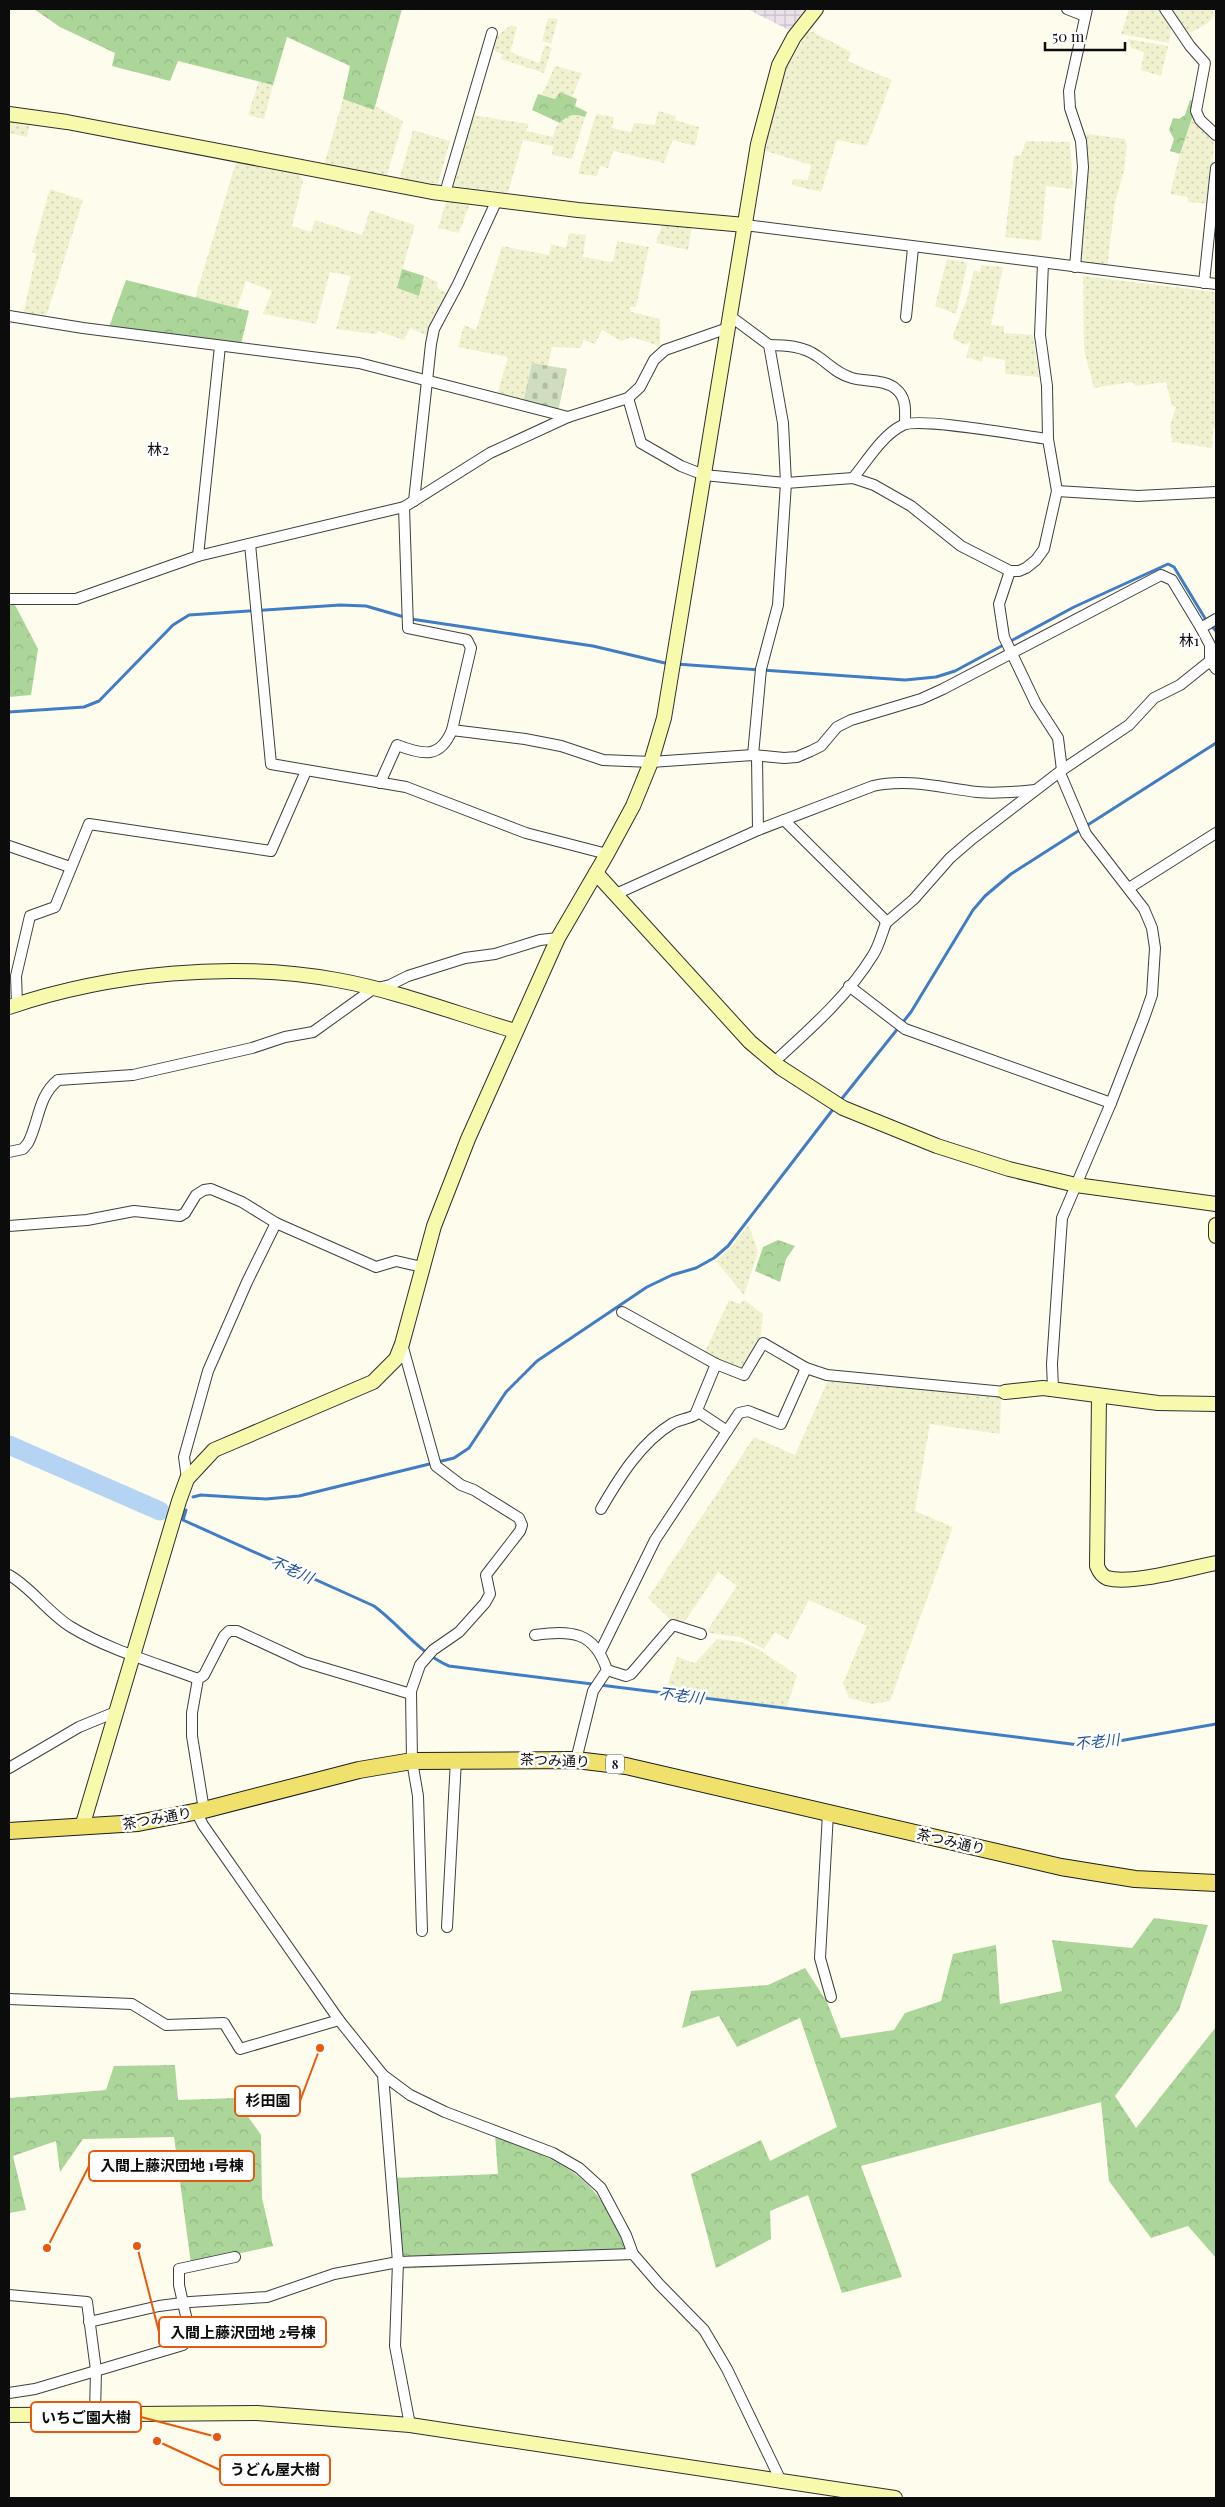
<svg xmlns="http://www.w3.org/2000/svg" width="1225" height="2507" viewBox="0 0 1225 2507" font-family="'Playfair Display','Noto Sans JP',serif">
	<style>
		.industrial { fill: url(#industrial-grid) }
		.farmland { fill: url(#farmland-dots) }
		.forest { fill: url(#forest-crowns) }
		.cemetery { fill: url(#cemetery-stones) }
		.lines { fill: none; stroke-linecap: round; stroke-linejoin: round }
		.stream { stroke: #417dc4; stroke-width: 3 }
		.river { stroke: #b5d3f2; stroke-width: 19 }
		.street-casing { stroke: #3f3f3f; stroke-width: 12 }
		.secondary-casing { stroke: #2e2e2e; stroke-width: 16 }
		.primary-casing { stroke: #1d1d1d; stroke-width: 18 }
		.street { stroke: #fff; stroke-width: 10 }
		.secondary { stroke: #f7f9ad; stroke-width: 14 }
		.primary { stroke: #efe16c; stroke-width: 16 }
		.labels { text-anchor: middle; dominant-baseline: central; stroke-width: 5; stroke-linejoin: round; paint-order: stroke }
		.shield { fill: #fff; stroke: #555; stroke-width: 1 }
		.shield-label { font-size: 12px; font-weight: bold; fill: #0c0c0c }
		.street-label { font-size: 14px; fill: #0c0c0c; stroke: #fff }
		.neighbourhood-label { font-size: 15px; fill: #0c0c0c; stroke: #fff }
		.water-label { font-size: 15px; font-style: italic; fill: #1f5195; stroke: #fff }
		.leader { fill: none; stroke: #e8590c; stroke-width: 2 }
		.callout-dot { fill: #e8590c; stroke: #fff; stroke-width: 2 }
		.callout { fill: #fff; stroke: #e8590c; stroke-width: 2 }
		.callout-label { font-size: 15px; text-anchor: middle; font-weight: bold; fill: #0c0c0c }
	</style>
	<defs>
		<pattern id="industrial-grid" width="8" height="8" patternUnits="userSpaceOnUse" patternTransform="scale(1.25)"><rect width="8" height="8" fill="#ebe1ea"/><path d="M0 4h8M4 0v8" fill="none" stroke="#c8c0c8"/></pattern>
		<pattern id="farmland-dots" width="8" height="8" patternUnits="userSpaceOnUse" patternTransform="scale(1.25)"><rect width="8" height="8" fill="#f0f2cf"/><path d="M2 2h.1M6 6h.1" fill="none" stroke="#cdceb1" stroke-width="1.8" stroke-linecap="round"/></pattern>
		<pattern id="forest-crowns" width="20" height="18" patternUnits="userSpaceOnUse" patternTransform="scale(1.25)"><rect width="20" height="18" fill="#acd59a"/><path d="M2 6a3 3 0 1 1 6 0M12 15a3 3 0 1 1 6 0" fill="none" stroke="#93b684"/></pattern>
		<pattern id="cemetery-stones" width="16" height="16" patternUnits="userSpaceOnUse" patternTransform="scale(1.25)"><rect width="16" height="16" fill="#d0dec0"/><path d="M2 7V4a2 2 0 0 1 4 0v3zM10 15v-3a2 2 0 0 1 4 0v3z" fill="#b1bda4"/></pattern>
	</defs>
	<rect width="100%" height="100%" fill="#fefded"/>
	<!-- industrial -->
	<path class="industrial" d="M 747,9 L 805,9 L 789,30 Z"/>
	<!-- farmland -->
	<g class="farmland">
		<path d="M 1129,9 L 1161,9 L 1172,24 L 1169,43 L 1121,34 Z"/>
		<path d="M 1169,9 L 1212,9 L 1214,16 L 1208,23 L 1186,35 Z"/>
		<path d="M 548,18 L 558,19 L 551,44 L 542,41 Z"/>
		<path d="M 511,25 L 517,27 L 510,52 L 539,63 L 545,45 L 552,48 L 544,73 L 501,59 L 503,55 L 495,51 L 492,45 L 496,37 Z"/>
		<path d="M 808,32 L 813,32 L 851,52 L 848,61 L 892,80 L 867,146 L 837,140 L 821,192 L 792,185 L 793,179 L 808,180 L 811,165 L 763,150 L 786,68 Z"/>
		<path d="M 1128,39 L 1168,46 L 1161,76 L 1141,70 L 1144,52 L 1131,48 Z"/>
		<path d="M 555,66 L 582,73 L 572,97 L 560,92 L 556,99 L 542,95 Z"/>
		<path d="M 259,81 L 273,85 L 264,119 L 248,115 Z"/>
		<path d="M 343,99 L 374,110 L 375,106 L 403,121 L 387,175 L 324,165 Z"/>
		<path d="M 658,111 L 676,116 L 675,120 L 699,127 L 695,146 L 673,140 L 664,163 L 613,151 L 608,168 L 600,166 L 597,176 L 578,174 L 596,114 L 614,117 L 612,128 L 631,132 L 634,123 L 655,125 Z"/>
		<path d="M 577,114 L 585,117 L 572,159 L 552,155 L 553,146 L 523,140 L 508,193 L 454,186 L 472,115 L 529,124 L 526,131 L 553,137 L 556,127 L 566,117 Z"/>
		<path d="M 1192,118 L 1209,133 L 1214,143 L 1209,204 L 1188,202 L 1188,197 L 1170,194 L 1180,154 Z"/>
		<path d="M 9,120 L 30,124 L 27,137 L 9,133 Z"/>
		<path d="M 413,130 L 450,141 L 438,184 L 402,179 L 400,176 Z"/>
		<path d="M 1081,133 L 1125,139 L 1127,146 L 1124,171 L 1115,203 L 1107,268 L 1078,265 Z"/>
		<path d="M 1026,141 L 1070,142 L 1073,189 L 1046,186 L 1041,241 L 1005,237 L 1014,156 L 1021,155 Z"/>
		<path d="M 236,162 L 299,174 L 303,181 L 292,226 L 311,232 L 315,220 L 362,235 L 370,210 L 415,225 L 397,288 L 419,295 L 424,276 L 438,282 L 437,288 L 450,295 L 428,336 L 410,328 L 404,340 L 378,331 L 376,334 L 336,329 L 351,276 L 330,272 L 316,324 L 263,314 L 272,291 L 246,281 L 237,308 L 195,298 Z"/>
		<path d="M 50,189 L 83,200 L 45,320 L 23,316 L 36,254 L 32,252 Z"/>
		<path d="M 447,199 L 470,203 L 459,233 L 438,228 Z"/>
		<path d="M 662,224 L 692,226 L 688,250 L 656,243 Z"/>
		<path d="M 569,233 L 586,235 L 583,257 L 613,262 L 617,241 L 649,247 L 636,307 L 630,307 L 631,312 L 660,319 L 660,346 L 631,337 L 621,341 L 602,330 L 595,344 L 583,340 L 581,348 L 552,347 L 548,366 L 532,364 L 523,403 L 497,395 L 508,357 L 458,347 L 464,325 L 476,330 L 502,246 L 549,255 L 551,244 L 566,248 Z"/>
		<path d="M 947,259 L 966,262 L 967,265 L 956,314 L 935,306 Z"/>
		<path d="M 981,265 L 1003,267 L 991,325 L 1004,326 L 1004,333 L 1033,335 L 1039,377 L 1005,374 L 1005,360 L 983,356 L 982,362 L 966,357 L 971,341 L 966,345 L 953,339 L 953,334 L 967,299 L 974,270 L 980,272 Z"/>
		<path d="M 1083,276 L 1216,292 L 1216,428 L 1213,428 L 1212,448 L 1172,442 L 1170,426 L 1176,407 L 1172,406 L 1166,382 L 1136,386 L 1132,382 L 1094,388 L 1084,350 Z"/>
		<path d="M 749,1225 L 758,1252 L 744,1295 L 716,1261 L 731,1247 Z"/>
		<path d="M 729,1300 L 740,1304 L 744,1300 L 763,1314 L 760,1342 L 744,1370 L 723,1364 L 705,1352 Z"/>
		<path d="M 829,1378 L 999,1395 L 1001,1398 L 1000,1434 L 930,1424 L 915,1511 L 953,1527 L 890,1701 L 872,1704 L 849,1698 L 843,1683 L 867,1626 L 809,1600 L 788,1640 L 775,1632 L 764,1649 L 740,1637 L 709,1633 L 708,1629 L 737,1586 L 718,1572 L 683,1624 L 672,1621 L 648,1598 L 754,1437 L 795,1455 Z"/>
		<path d="M 717,1639 L 741,1642 L 758,1649 L 797,1675 L 787,1707 L 665,1692 L 677,1657 L 695,1663 Z"/>
	</g>
	<!-- forest -->
	<g class="forest">
		<path d="M 34,9 L 402,9 L 374,110 L 343,99 L 350,66 L 287,37 L 273,85 L 178,61 L 170,81 L 112,66 L 115,53 L 60,27 Z"/>
		<path d="M 560,92 L 577,99 L 575,106 L 587,112 L 585,117 C 574,113 568,115 560,123 L 532,110 L 538,94 L 555,99 Z"/>
		<path d="M 1190,100 L 1193,101 L 1192,118 L 1180,154 L 1170,151 L 1174,139 L 1169,130 L 1173,118 L 1179,119 L 1185,115 Z"/>
		<path d="M 402,269 L 424,276 L 419,296 L 397,288 Z"/>
		<path d="M 126,280 L 249,311 L 241,344 L 109,327 Z"/>
		<path d="M 9,600 L 14,603 L 38,649 L 31,695 L 9,697 Z"/>
		<path d="M 778,1240 L 795,1246 L 786,1259 L 780,1282 L 755,1271 L 763,1247 Z"/>
		<path d="M 1154,1918 L 1208,1925 L 1179,2010 L 1115,2096 L 1136,2128 L 1216,2027 L 1216,2258 L 1188,2226 L 1151,2238 L 1109,2181 L 1101,2102 L 861,2166 L 902,2277 L 842,2293 L 808,2195 L 770,2211 L 771,2239 L 716,2268 L 691,2174 L 761,2140 L 770,2161 L 837,2127 L 800,2018 L 737,2047 L 719,2016 L 682,2028 L 691,1991 L 768,1985 L 805,1968 L 827,2002 L 841,2038 L 894,2030 L 905,2013 L 941,2001 L 953,1954 L 996,1945 L 1000,2004 L 1062,1991 L 1052,1940 L 1132,1948 Z"/>
		<path d="M 175,2065 L 178,2100 L 235,2098 L 261,2135 L 262,2198 L 273,2246 L 191,2264 L 174,2137 L 83,2139 L 60,2172 L 56,2141 L 13,2156 L 26,2210 L 9,2213 L 9,2098 L 106,2090 L 114,2066 Z"/>
		<path d="M 495,2135 C 530,2150 573,2163 597,2195 C 612,2214 621,2237 630,2260 L 393,2269 L 393,2178 L 498,2174 Z"/>
	</g>
	<!-- cemetery -->
	<path class="cemetery" d="M 532,363 L 567,369 L 558,412 L 523,403 Z"/>
	<g class="lines">
		<!-- stream -->
		<g class="stream">
			<path d="M 676,664 L 905,680 L 936,677 L 955,671 L 1074,607 L 1168,564 L 1174,567 L 1206,620 L 1216,631"/>
			<path d="M 9,712 L 84,707 L 99,701 L 173,625 L 189,615 L 340,605 L 366,606 L 411,619 L 593,646 L 669,664"/>
			<path d="M 840,1101 L 911,1012 L 973,910 L 985,896 L 1011,874 L 1216,743"/>
			<path d="M 193,1497 L 201,1495 L 266,1499 L 299,1496 L 454,1458 L 469,1448 L 506,1392 L 537,1361 L 647,1287 L 672,1275 L 696,1268 L 714,1258 L 728,1246 L 834,1108"/>
			<path d="M 186,1510 L 183,1520 L 374,1606 C 400,1625 419,1653 449,1666 L 1079,1745 L 1096,1745 L 1216,1724"/>
		</g>
		<!-- river -->
		<path class="river" d="M 9,1445 L 160,1511"/>
		<!-- street casing -->
		<g class="street-casing">
			<g id="street">
				<path d="M 1067,9 L 1085,16"/>
				<path d="M 1165,9 L 1190,46 L 1205,63 L 1196,111 L 1200,120 L 1216,135"/>
				<path d="M 445,193 L 492,33"/>
				<path d="M 745,225 L 1216,284"/>
				<path d="M 1075,267 L 1083,167 L 1081,141 L 1070,108 L 1069,91 L 1087,9"/>
				<path d="M 1204,283 L 1216,168"/>
				<path d="M 9,316 L 83,328 L 359,363 L 568,417"/>
				<path d="M 730,316 L 769,345 L 783,423 L 786,483 L 778,605 L 761,669 L 753,755"/>
				<path d="M 906,317 L 913,248"/>
				<path d="M 769,345 C 785,345 803,346 817,356 C 829,364 837,374 852,378 C 866,382 884,379 896,389 C 907,398 905,411 905,424"/>
				<path d="M 628,398 L 641,443 L 681,466 L 704,475 L 786,483 L 853,478 L 874,485 L 911,506 L 961,546 L 1010,571 L 1019,571 L 1026,568 L 1036,560 L 1044,549 L 1057,491 L 1048,439 L 1047,386 L 1040,335 L 1043,263"/>
				<path d="M 853,478 C 868,460 882,435 903,425 C 921,417 1023,436 1048,439"/>
				<path d="M 1057,491 L 1138,496 L 1216,492"/>
				<path d="M 414,501 L 431,344 L 434,329 L 458,284 L 497,200"/>
				<path d="M 404,507 L 408,628 L 467,640 L 471,648 L 452,730"/>
				<path d="M 250,544 L 271,764 L 406,787 L 526,833 L 607,854"/>
				<path d="M 198,556 L 220,346"/>
				<path d="M 1010,571 L 999,604 L 1004,637 L 1036,704 L 1058,738 L 1062,770"/>
				<path d="M 9,599 L 76,599 L 198,556 L 404,507 L 490,453 L 568,417 L 628,398 L 640,387 L 654,360 L 665,350 L 728,328"/>
				<path d="M 1216,619 L 1201,628 L 1210,645 L 1210,661 L 1216,669"/>
				<path d="M 757,756 L 758,830"/>
				<path d="M 380,783 L 397,745 C 423,755 440,759 452,730 L 525,739 L 561,746 L 603,760 L 651,762 L 753,755 L 784,758 L 797,757 L 811,751 L 821,746 L 837,727 L 851,720 L 921,699 L 943,689 L 1161,575 L 1172,580 L 1201,628"/>
				<path d="M 784,820 L 884,919 L 886,923 L 914,899 L 950,858 L 972,839 L 1062,770 L 1129,725 L 1154,698 L 1180,685 L 1210,661"/>
				<path d="M 9,846 L 70,867"/>
				<path d="M 1129,888 L 1216,833"/>
				<path d="M 616,894 L 758,830 L 873,786 C 908,778 942,788 977,792 C 996,794 1016,792 1035,790"/>
				<path d="M 849,986 L 905,1029 L 1111,1103"/>
				<path d="M 17,1004 L 16,976 L 30,916 L 55,907 L 89,824 L 271,851 L 306,771"/>
				<path d="M 774,1062 C 809,1030 848,996 873,955 C 879,946 882,933 886,923"/>
				<path d="M 9,1152 L 23,1149 L 28,1143 C 39,1122 38,1096 58,1080 L 133,1075 L 252,1048 L 285,1037 L 313,1032 L 373,989 L 390,985 L 408,976 L 465,958 L 495,954 L 540,940 L 558,938"/>
				<path d="M 9,1226 L 87,1220 L 134,1211 L 180,1216 L 185,1213 L 196,1195 L 204,1190 L 211,1189 L 242,1202 L 276,1223 L 376,1267 L 396,1261 L 422,1267"/>
				<path d="M 402,1344 L 436,1466 L 461,1485 L 474,1490 L 519,1518 L 522,1525 L 520,1531 L 486,1575 L 490,1594 L 485,1603 L 459,1632 L 433,1650 L 420,1665 L 411,1691 L 412,1761 L 418,1796 L 422,1931"/>
				<path d="M 716,1364 L 744,1375 L 763,1343 L 806,1368 L 827,1375 L 1005,1392"/>
				<path d="M 1053,1389 L 1052,1364 L 1062,1218 L 1111,1103 L 1144,1018 L 1152,995 L 1155,948 L 1152,928 L 1144,909 L 1086,834 L 1060,773"/>
				<path d="M 697,1411 L 727,1431"/>
				<path d="M 187,1479 L 184,1457 L 208,1371 L 247,1282 L 276,1223"/>
				<path d="M 601,1509 C 619,1478 641,1442 673,1423 C 681,1419 688,1419 695,1415 L 716,1364 L 622,1312"/>
				<path d="M 9,1575 C 32,1588 48,1613 71,1627 C 109,1650 156,1663 198,1679"/>
				<path d="M 535,1635 C 571,1630 594,1631 607,1670 L 593,1691 L 576,1760"/>
				<path d="M 600,1652 L 655,1540 L 739,1413 L 748,1411 L 781,1424 L 806,1368"/>
				<path d="M 607,1670 L 626,1676 L 631,1674 L 673,1625 L 701,1634"/>
				<path d="M 9,1768 L 79,1727 L 118,1711"/>
				<path d="M 204,1810 L 192,1736 L 192,1713 L 198,1679 L 204,1675 L 224,1636 L 229,1631 L 237,1631 L 304,1662 L 411,1694"/>
				<path d="M 196,1811 L 203,1825 L 339,2020 L 383,2075 L 410,2095 L 445,2112 L 553,2153 L 579,2168 L 601,2188 L 626,2235 L 633,2254 L 659,2284 L 704,2330 L 727,2369 L 782,2483"/>
				<path d="M 828,1813 L 820,1958 L 831,1997"/>
				<path d="M 447,1927 L 456,1760"/>
				<path d="M 9,1999 L 132,2004 L 166,2025 L 224,2023 L 240,2049 L 339,2020"/>
				<path d="M 383,2075 L 398,2262 L 395,2346 L 410,2425"/>
				<path d="M 9,2295 L 87,2302 L 96,2370 L 95,2414"/>
				<path d="M 89,2322 L 159,2306 L 190,2302 L 267,2297 L 334,2274 L 398,2262 L 633,2254"/>
				<path d="M 9,2393 L 35,2389 L 183,2345 L 190,2334 L 179,2285 L 179,2269 L 235,2257"/>
			</g>
		</g>
		<!-- secondary casing -->
		<g class="secondary-casing">
			<g id="secondary">
				<path d="M 9,114 L 67,122 L 432,192 L 578,210 L 745,225"/>
				<path d="M 596,873 L 750,1042 L 781,1068 L 843,1108 L 937,1146 L 1009,1169 L 1076,1185 L 1216,1204"/>
				<path d="M 9,1007 C 110,973 232,961 337,980 C 398,991 457,1014 515,1031"/>
				<path d="M 1216,1225 L 1216,1236"/>
				<path d="M 1005,1392 L 1043,1388 L 1158,1403 L 1216,1404"/>
				<path d="M 1099,1396 L 1097,1566 C 1099,1571 1102,1576 1107,1578 C 1131,1585 1190,1568 1216,1563"/>
				<path d="M 82,1827 L 179,1501 L 187,1479 L 214,1450 L 373,1382 L 396,1359 L 402,1344 L 434,1226 L 468,1139 L 558,938 L 607,854 L 633,806 L 651,762 L 664,718 L 758,144 L 779,65 L 794,37 L 816,9"/>
				<path d="M 9,2415 L 257,2413 L 410,2425 L 895,2498"/>
			</g>
		</g>
		<!-- primary casing -->
		<g class="primary-casing">
			<path id="primary" d="M 9,1831 L 138,1823 L 204,1810 L 359,1770 L 412,1761 L 576,1760 L 626,1766 L 1061,1867 L 1135,1879 L 1216,1883"/>
		</g>
		<!-- street -->
		<use href="#street" class="street"/>
		<!-- secondary -->
		<use href="#secondary" class="secondary"/>
		<!-- primary -->
		<use href="#primary" class="primary"/>
	</g>
	<g class="labels">
		<!-- shield labels -->
		<rect class="shield" x="606" y="1754.5" width="18" height="19" rx="4"/>
		<g class="shield-label">
			<text x="615" y="1764">8</text>
		</g>
		<!-- street labels -->
		<g class="street-label">
			<text transform="translate(555 1760) rotate(2)">茶つみ通り</text>
			<text transform="translate(157 1818) rotate(-10)">茶つみ通り</text>
			<text transform="translate(951 1841) rotate(13)">茶つみ通り</text>
		</g>
		<!-- neighbourhood labels -->
		<g class="neighbourhood-label">
			<text x="158" y="449">林2</text>
			<text x="1189" y="640">林1</text>
		</g>
		<!-- water labels -->
		<g class="water-label">
			<text transform="translate(292 1569) rotate(24)">不老川</text>
			<text transform="translate(681 1695) rotate(7)">不老川</text>
			<text transform="translate(1097 1741) rotate(-6)">不老川</text>
		</g>
	</g>
	<!-- callouts -->
	<path class="leader" d="M320 2048L300 2101M47 2248L89 2166M137 2246L159 2332M217 2437L141 2417M157 2441L220 2470"/>
	<g class="callout-dot">
		<circle cx="320" cy="2048" r="5"/>
		<circle cx="47" cy="2248" r="5"/>
		<circle cx="137" cy="2246" r="5"/>
		<circle cx="217" cy="2437" r="5"/>
		<circle cx="157" cy="2441" r="5"/>
	</g>
	<g class="callout">
		<rect x="235" y="2086" width="65" height="30" rx="5"/>
		<rect x="89" y="2151" width="165" height="30" rx="5"/>
		<rect x="159" y="2317" width="167" height="30" rx="5"/>
		<rect x="31" y="2402" width="110" height="30" rx="5"/>
		<rect x="220" y="2455" width="110" height="30" rx="5"/>
	</g>
	<g class="callout-label">
		<text x="268" y="2106">杉田園</text>
		<text x="172" y="2171">入間上藤沢団地 1号棟</text>
		<text x="243" y="2338">入間上藤沢団地 2号棟</text>
		<text x="86" y="2423">いちご園大樹</text>
		<text x="275" y="2475">うどん屋大樹</text>
	</g>
	<!-- border -->
	<rect width="1225" height="2507" fill="none" stroke="#0c0c0c" stroke-width="20"/>
	<!-- scale -->
	<path d="M1045 42v8h80v-8" fill="none" stroke="#0c0c0c" stroke-width="2.5"/>
	<text x="1052" y="42" font-size="15" fill="#0c0c0c" stroke="#ffffff" stroke-width="4" paint-order="stroke">50 m</text>
</svg>
